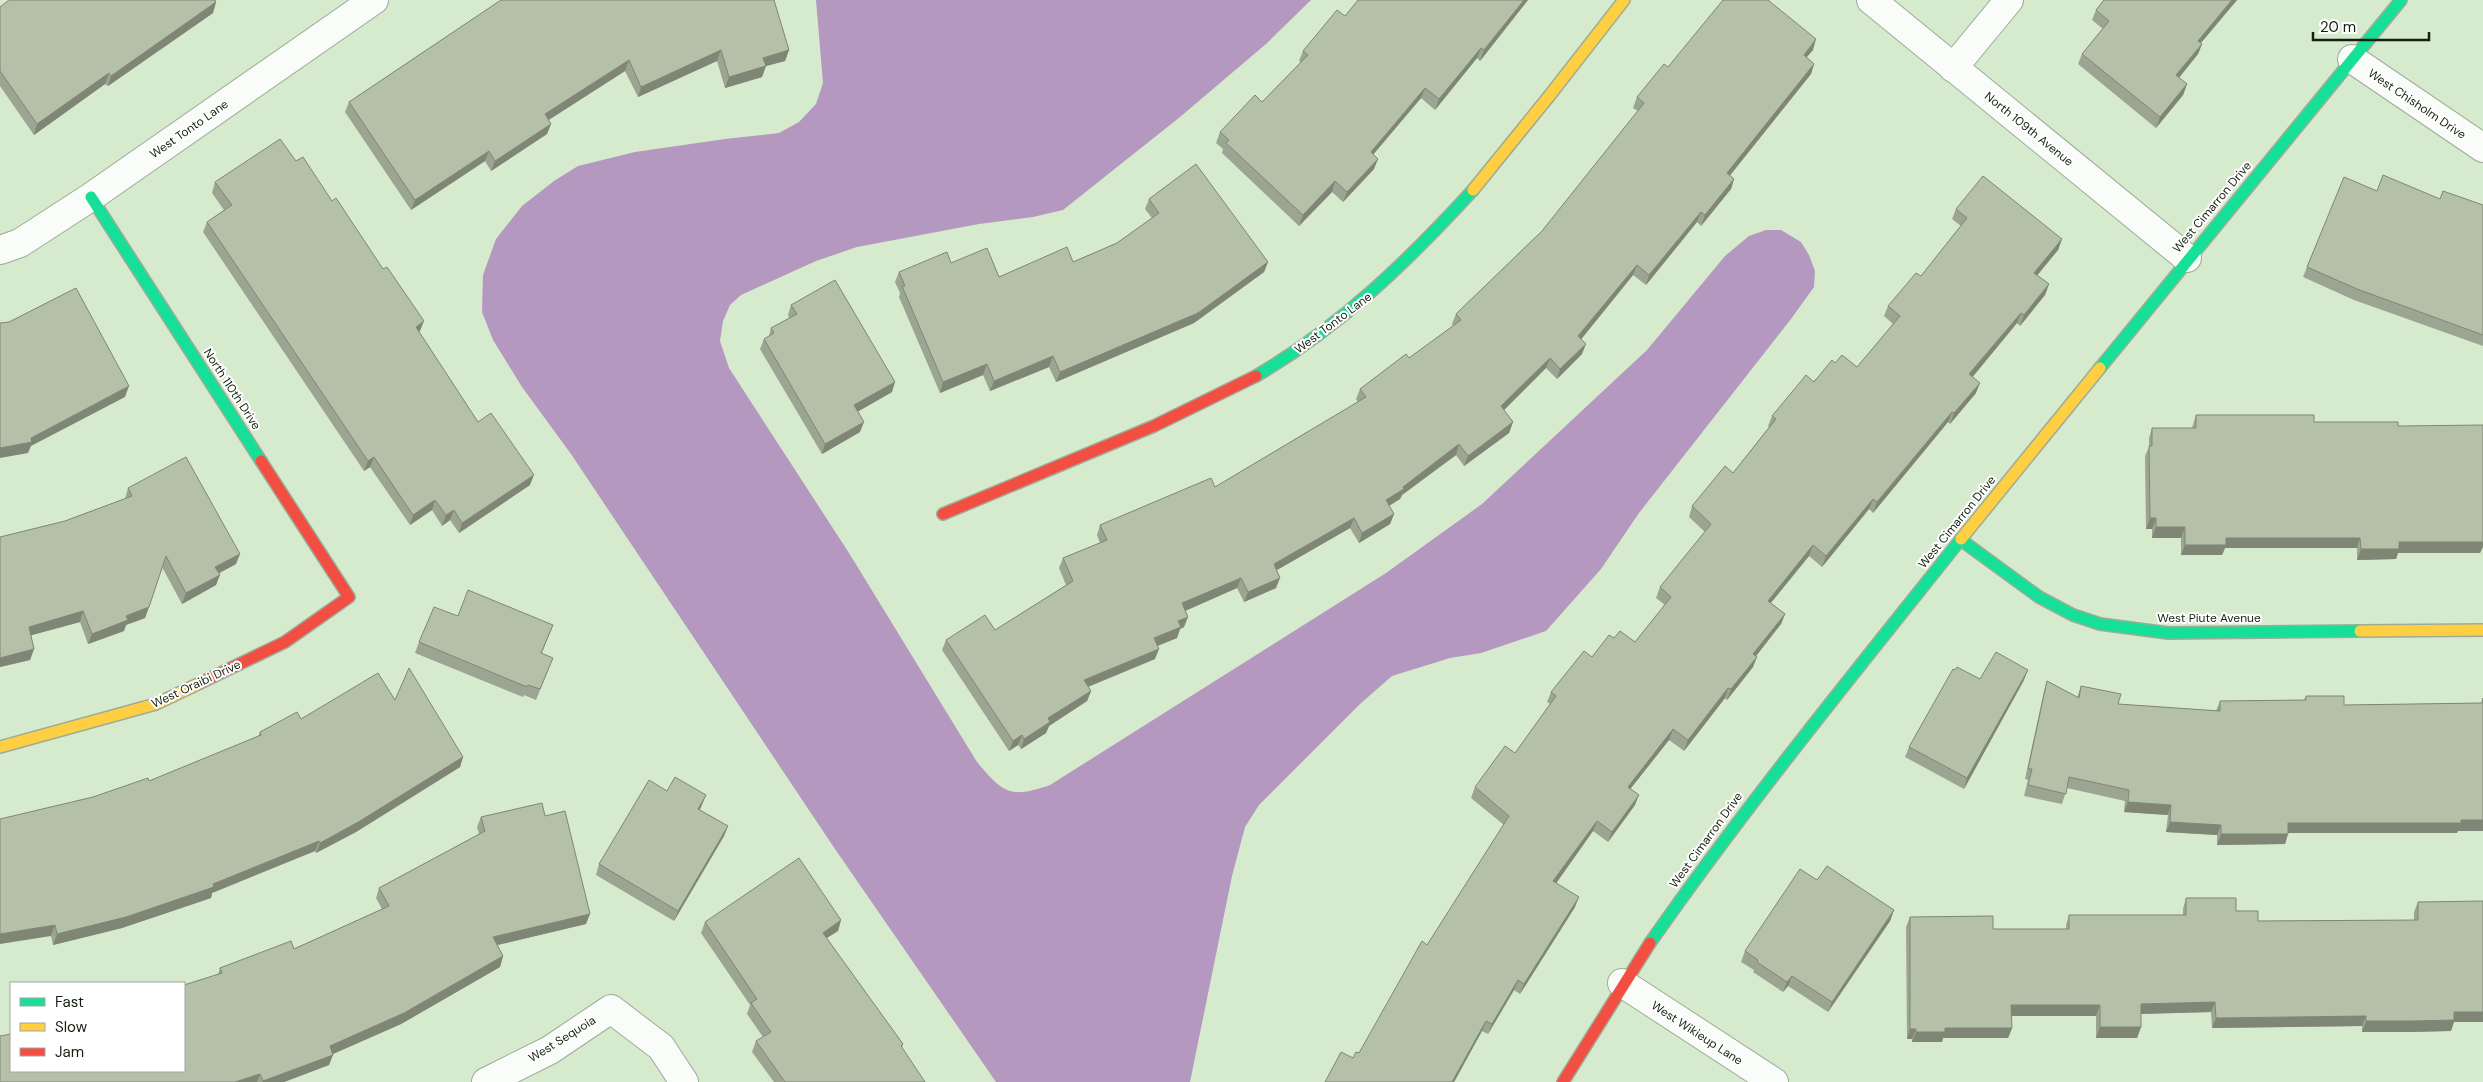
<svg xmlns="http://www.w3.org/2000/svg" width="2483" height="1082" viewBox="0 0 2483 1082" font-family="'DM Sans',sans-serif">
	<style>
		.water { fill: #b598bf }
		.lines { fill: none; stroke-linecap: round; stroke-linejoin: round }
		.street-casing { stroke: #9dac98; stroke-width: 30 }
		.fast-casing { stroke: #9dac98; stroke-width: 14 }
		.slow-casing { stroke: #9dac98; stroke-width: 14 }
		.jam-casing { stroke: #9dac98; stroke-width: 14 }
		.street { stroke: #f9fcf8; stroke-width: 28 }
		.fast { stroke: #16e098; stroke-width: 11 }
		.slow { stroke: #ffcf43; stroke-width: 11 }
		.jam { stroke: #f24e42; stroke-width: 11 }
		.wall { fill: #9ca591 }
		.shaded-wall { fill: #7f8676 }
		.building { fill: #b5c0a9; stroke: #7f8676 }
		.labels { text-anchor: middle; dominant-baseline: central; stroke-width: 4; stroke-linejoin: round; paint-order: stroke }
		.street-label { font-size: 12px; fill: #15210f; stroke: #fff }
	</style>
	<rect width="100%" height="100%" fill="#d6eace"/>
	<!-- water -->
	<path class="water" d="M 816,0 L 1311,0 L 1266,44 L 1180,117 L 1063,210 L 1033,217 L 979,224 L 857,247 L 816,261 L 741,295 L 730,305 L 723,321 L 720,341 L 729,368 L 849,553 L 977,762 C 1003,793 1010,799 1050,785 L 1386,573 L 1482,504 L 1647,350 L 1725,256 L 1749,236 L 1766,230 L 1781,230 L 1801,242 L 1809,255 L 1815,271 L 1814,287 L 1791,319 L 1639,513 L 1601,569 L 1546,631 L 1481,653 L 1450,658 L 1392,676 L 1360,704 L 1259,805 L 1245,827 L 1232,876 L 1190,1082 L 996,1082 L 835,849 L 571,454 L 522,387 L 493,340 L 482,312 L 483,275 L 496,239 L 522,206 L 554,181 L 578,166 L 635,152 L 725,139 L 779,133 L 799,122 L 816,104 L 823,83 Z"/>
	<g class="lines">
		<!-- street casing -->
		<g class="street-casing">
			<g id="street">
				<path d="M 1871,0 L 2187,258"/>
				<path d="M 2352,59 L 2483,148"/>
				<path d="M 1953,68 L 2009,0"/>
				<path d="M 0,250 L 20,243 L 91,197 L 374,0"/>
				<path d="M 1622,983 L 1774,1082"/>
				<path d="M 486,1082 L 550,1050 L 611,1009 L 661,1047 L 684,1082"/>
			</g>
		</g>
		<!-- fast casing -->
		<g class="fast-casing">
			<g id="fast">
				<path d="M 91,197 L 261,461"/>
				<path d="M 2100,368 L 2401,0"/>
				<path d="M 1256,376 C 1340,327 1408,261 1473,190"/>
				<path d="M 1961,540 L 2039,597 L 2073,615 L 2100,624 L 2168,633 L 2360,631"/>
				<path d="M 1650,943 C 1748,803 1855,672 1961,539"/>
			</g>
		</g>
		<!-- slow casing -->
		<g class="slow-casing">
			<g id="slow">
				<path d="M 1473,190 L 1550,95 L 1624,0"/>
				<path d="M 1961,539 L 2100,368"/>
				<path d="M 2360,631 L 2483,630"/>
				<path d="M 0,747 L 156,704 L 200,683"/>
			</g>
		</g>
		<!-- jam casing -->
		<g class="jam-casing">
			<g id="jam">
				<path d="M 943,514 L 1154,426 L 1256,376"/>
				<path d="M 200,683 L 285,642 L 349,597 L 261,461"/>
				<path d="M 1563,1082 L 1650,943"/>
			</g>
		</g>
		<!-- street -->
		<use href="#street" class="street"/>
		<!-- fast -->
		<use href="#fast" class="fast"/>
		<!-- slow -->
		<use href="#slow" class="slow"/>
		<!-- jam -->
		<use href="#jam" class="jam"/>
	</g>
	<!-- wall -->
	<g class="wall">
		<path d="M 501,0 L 789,50 L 785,61 L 766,66 L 762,77 L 725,88 L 717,61 L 638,97 L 625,71 L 548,120 L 551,124 L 547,134 L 491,171 L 485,161 L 411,210 L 345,112 L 349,102 Z"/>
		<path d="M 1528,0 L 1480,61 L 1477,58 L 1435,110 L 1421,98 L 1373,154 L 1374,169 L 1343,202 L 1332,192 L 1299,226 L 1222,153 L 1223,149 L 1216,143 L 1220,132 L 1262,102 L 1301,62 L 1299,61 L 1303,51 L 1345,16 Z"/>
		<path d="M 2104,0 L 2237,0 L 2201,43 L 2202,44 L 2198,54 L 2179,78 L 2187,84 L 2183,95 L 2156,128 L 2078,64 L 2082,54 L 2103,29 L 2092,20 L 2096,10 Z"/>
		<path d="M 216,2 L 213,13 L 108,86 L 105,84 L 34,135 L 0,86 L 0,7 Z"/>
		<path d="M 1813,50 L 1806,57 L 1814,64 L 1811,74 L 1730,175 L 1734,179 L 1731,189 L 1701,226 L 1697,222 L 1646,285 L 1633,275 L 1581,339 L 1582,354 L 1557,379 L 1546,368 L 1504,410 L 1513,422 L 1509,433 L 1464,466 L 1456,455 L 1402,495 L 1400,499 L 1389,506 L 1394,514 L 1390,524 L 1359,543 L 1350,528 L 1277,570 L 1276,588 L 1244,602 L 1237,588 L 1185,611 L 1184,627 L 1180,629 L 1177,638 L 1157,646 L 1155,659 L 1088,687 L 1091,691 L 1087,701 L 1049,726 L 1046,733 L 1021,749 L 1018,745 L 1009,751 L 942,650 L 946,640 L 995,630 L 1066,585 L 1059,568 L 1063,558 L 1100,543 L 1097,535 L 1100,525 L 1215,487 L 1358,402 L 1356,399 L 1360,389 L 1409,358 L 1453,326 L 1452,324 L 1456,314 L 1542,231 L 1638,111 L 1633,108 L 1637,97 L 1668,67 Z"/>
		<path d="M 215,182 L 420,331 L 419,332 L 478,422 L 530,485 L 459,533 L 450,520 L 442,526 L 432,510 L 410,525 L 370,467 L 364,471 L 203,232 L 207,222 L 224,210 L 212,193 Z"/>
		<path d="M 2377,191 L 2483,205 L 2483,346 L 2354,300 L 2303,277 L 2307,267 Z"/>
		<path d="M 1149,199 L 1268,262 L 1264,272 L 1194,323 L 1056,382 L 1049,367 L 990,391 L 983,375 L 940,393 L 899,297 L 900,293 L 895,282 L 899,272 L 951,263 L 999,277 L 1073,262 L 1117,243 L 1152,218 L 1145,209 Z"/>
		<path d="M 1956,209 L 2062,239 L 2058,250 L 2037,275 L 2049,284 L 2045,295 L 2020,326 L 2017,323 L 1972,377 L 1976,393 L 1950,424 L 1948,422 L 1873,513 L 1869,509 L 1822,567 L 1809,556 L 1771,603 L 1785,614 L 1781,624 L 1756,656 L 1753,667 L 1727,700 L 1725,698 L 1684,751 L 1669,740 L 1630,789 L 1635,805 L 1608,842 L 1593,831 L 1556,883 L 1575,907 L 1520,994 L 1514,990 L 1488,1034 L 1482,1031 L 1454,1082 L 1325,1082 L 1359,1053 L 1504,825 L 1471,798 L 1475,787 L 1515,753 L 1550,704 L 1547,702 L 1551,692 L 1614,638 L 1635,642 L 1665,605 L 1656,598 L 1660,587 L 1705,532 L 1689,517 L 1692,506 L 1733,473 L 1769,427 L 1768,426 L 1772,416 L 1835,363 L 1857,367 L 1893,324 L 1884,316 L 1888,306 L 1921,276 L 1961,226 L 1952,219 Z"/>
		<path d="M 791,305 L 892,392 L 857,412 L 860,432 L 822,454 L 760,349 L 764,339 L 769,336 L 771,328 L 789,318 L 788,315 Z"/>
		<path d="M 2196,415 L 2314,422 L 2398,426 L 2482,547 L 2480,553 L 2398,553 L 2396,559 L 2357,560 L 2357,548 L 2225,548 L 2222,555 L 2181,555 L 2181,538 L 2152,538 L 2152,529 L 2146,529 L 2145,456 L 2149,447 L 2149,438 L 2152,428 L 2192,428 Z"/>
		<path d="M 128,488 L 236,564 L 219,573 L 216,585 L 182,604 L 162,567 L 145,618 L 126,625 L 124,631 L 88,644 L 80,622 L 31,635 L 34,649 L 30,660 L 0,667 L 65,521 L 125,499 Z"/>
		<path d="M 458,616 L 553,625 L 542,653 L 549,668 L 536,700 L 524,695 L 523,697 L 415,653 L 419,642 Z"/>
		<path d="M 1980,679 L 2024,680 L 1964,789 L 1905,757 L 1909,747 Z"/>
		<path d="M 2047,681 L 2077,698 L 2081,686 L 2118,704 L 2216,711 L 2220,701 L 2304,700 L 2306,696 L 2344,705 L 2481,703 L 2483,698 L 2457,833 L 2288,833 L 2285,844 L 2217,845 L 2217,835 L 2166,832 L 2168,815 L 2124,812 L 2125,801 L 2067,788 L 2062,804 L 2024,796 L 2028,780 L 2025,779 L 2044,691 Z"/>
		<path d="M 395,700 L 463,757 L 460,767 L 356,832 L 316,853 L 315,851 L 212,893 L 211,898 L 122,928 L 53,945 L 51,936 L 93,797 L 149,781 L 258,737 L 260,732 L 301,719 Z"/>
		<path d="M 667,791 L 702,805 L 700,810 L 728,826 L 724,836 L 674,921 L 596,875 L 599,864 Z"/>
		<path d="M 545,816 L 586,924 L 497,945 L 503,956 L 500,967 L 401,1024 L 333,1054 L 329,1065 L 284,1082 L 0,1082 L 11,1071 L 218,974 L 220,968 L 294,949 L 382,909 L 376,898 L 379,888 L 479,834 L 477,827 L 481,817 Z"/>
		<path d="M 1817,880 L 1894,910 L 1890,921 L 1828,1012 L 1788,986 L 1783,992 L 1753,972 L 1754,970 L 1741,962 L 1745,951 Z"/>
		<path d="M 2186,898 L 2236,911 L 2258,921 L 2414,920 L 2414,912 L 2418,902 L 2454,1022 L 2451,1031 L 2409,1032 L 2362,1032 L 2362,1026 L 2212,1028 L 2211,1012 L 2141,1014 L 2141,1027 L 2137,1038 L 2096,1038 L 2096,1016 L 2012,1016 L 2012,1028 L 2008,1038 L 1943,1038 L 1942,1042 L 1912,1042 L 1912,1039 L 1907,1039 L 1906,927 L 1910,917 L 1993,929 L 2066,929 L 2066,925 L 2069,915 L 2183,915 L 2183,909 Z"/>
		<path d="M 841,920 L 838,931 L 826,938 L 903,1044 L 902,1048 L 925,1082 L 774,1082 L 752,1052 L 756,1041 L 763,1037 L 747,1014 L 750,1005 L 701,933 L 705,922 Z"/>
	</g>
	<!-- shaded-wall -->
	<g class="shaded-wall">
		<path d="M 1524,0 L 1528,0 L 1480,61 L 1484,50 Z"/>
		<path d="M 2232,0 L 2237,0 L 2194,51 L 2198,41 Z"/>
		<path d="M 216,2 L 213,13 L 108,86 L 111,76 Z"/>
		<path d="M 1816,39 L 1813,50 L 1800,65 L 1804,55 Z"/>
		<path d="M 2202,44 L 2198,54 L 2172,86 L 2176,75 Z"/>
		<path d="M 1481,48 L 1477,58 L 1435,110 L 1439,99 Z"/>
		<path d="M 721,50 L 717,61 L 638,97 L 641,87 Z"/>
		<path d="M 789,50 L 785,61 L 766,66 L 762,77 L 725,88 L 729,77 L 763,58 Z"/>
		<path d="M 629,60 L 625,71 L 541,125 L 545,114 Z"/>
		<path d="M 1814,64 L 1811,74 L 1724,183 L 1727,173 Z"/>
		<path d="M 109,73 L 105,84 L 34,135 L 37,124 Z"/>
		<path d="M 2187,84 L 2183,95 L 2156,128 L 2160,117 Z"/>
		<path d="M 1425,88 L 1421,98 L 1367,162 L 1371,152 Z"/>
		<path d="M 551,124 L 547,134 L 491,171 L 495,161 Z"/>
		<path d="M 489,151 L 485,161 L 411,210 L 415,200 Z"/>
		<path d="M 1378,159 L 1374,169 L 1343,202 L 1347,192 Z"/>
		<path d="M 1734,179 L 1731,189 L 1701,226 L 1705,215 Z"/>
		<path d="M 1335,181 L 1332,192 L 1299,226 L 1303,215 Z"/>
		<path d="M 1701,212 L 1697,222 L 1646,285 L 1649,275 Z"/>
		<path d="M 2062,239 L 2058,250 L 2031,283 L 2034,273 Z"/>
		<path d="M 1268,262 L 1264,272 L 1194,323 L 1056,382 L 1060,372 Z"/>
		<path d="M 1637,265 L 1633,275 L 1575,347 L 1578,336 Z"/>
		<path d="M 2049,284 L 2045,295 L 2020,326 L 2024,315 Z"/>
		<path d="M 2021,313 L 2017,323 L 1966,385 L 1969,374 Z"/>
		<path d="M 424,321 L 420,331 L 412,337 L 416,327 Z"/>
		<path d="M 1586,344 L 1582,354 L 1557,379 L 1560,369 Z"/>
		<path d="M 1053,356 L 1049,367 L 990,391 L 994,381 Z"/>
		<path d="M 1550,358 L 1546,368 L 1497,417 L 1501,406 Z"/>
		<path d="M 987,364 L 983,375 L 940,393 L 943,382 Z"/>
		<path d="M 895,382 L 892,392 L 850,416 L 854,405 Z"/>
		<path d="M 1980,383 L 1976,393 L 1950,424 L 1954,413 Z"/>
		<path d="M 129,386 L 125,397 L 31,446 L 28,453 L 0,458 L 0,448 L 31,438 Z"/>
		<path d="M 1952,412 L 1948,422 L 1873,513 L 1877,502 Z"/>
		<path d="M 864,422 L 860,432 L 822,454 L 825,444 Z"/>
		<path d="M 1513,422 L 1509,433 L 1464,466 L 1468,456 Z"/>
		<path d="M 1459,444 L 1456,455 L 1402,495 L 1400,499 L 1382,510 L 1386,500 Z"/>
		<path d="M 374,457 L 370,467 L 364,471 L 368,461 Z"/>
		<path d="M 534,475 L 530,485 L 459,533 L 462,523 Z"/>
		<path d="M 1873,499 L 1869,509 L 1822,567 L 1826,556 Z"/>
		<path d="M 435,500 L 432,510 L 410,525 L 413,515 Z"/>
		<path d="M 454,510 L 450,520 L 442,526 L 446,515 Z"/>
		<path d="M 1394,514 L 1390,524 L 1359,543 L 1362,533 Z"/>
		<path d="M 1354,518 L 1350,528 L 1270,574 L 1274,564 Z"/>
		<path d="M 2150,518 L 2156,518 L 2152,529 L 2146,529 Z"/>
		<path d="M 2156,527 L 2185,527 L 2181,538 L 2152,538 Z"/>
		<path d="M 2226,538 L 2360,538 L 2357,548 L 2225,548 L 2222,555 L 2181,555 L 2185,545 Z"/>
		<path d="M 2483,540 L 2483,547 L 2480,553 L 2398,553 L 2396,559 L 2357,560 L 2361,549 L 2399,542 Z"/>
		<path d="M 1813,545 L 1809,556 L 1764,611 L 1768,601 Z"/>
		<path d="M 240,554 L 236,564 L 212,577 L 215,567 Z"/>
		<path d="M 220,575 L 216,585 L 182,604 L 186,593 Z"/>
		<path d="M 1241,578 L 1237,588 L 1178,614 L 1182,603 Z"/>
		<path d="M 1280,578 L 1276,588 L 1244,602 L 1248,592 Z"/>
		<path d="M 149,607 L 145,618 L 126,625 L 124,631 L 88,644 L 92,634 L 126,616 Z"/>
		<path d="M 83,611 L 80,622 L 25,637 L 29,627 Z"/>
		<path d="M 1785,614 L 1781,624 L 1749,665 L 1753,654 Z"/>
		<path d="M 1188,617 L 1184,627 L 1180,629 L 1177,638 L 1150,649 L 1154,638 L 1178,621 Z"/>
		<path d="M 34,649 L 30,660 L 0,667 L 0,658 Z"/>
		<path d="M 1159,649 L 1155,659 L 1080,690 L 1084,680 Z"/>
		<path d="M 1757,657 L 1753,667 L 1727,700 L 1731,689 Z"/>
		<path d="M 2028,670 L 2024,680 L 1964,789 L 1967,778 Z"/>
		<path d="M 1728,688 L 1725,698 L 1684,751 L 1688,740 Z"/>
		<path d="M 1091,691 L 1087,701 L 1049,726 L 1046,733 L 1021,749 L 1024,739 L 1048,718 Z"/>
		<path d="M 1673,729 L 1669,740 L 1624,797 L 1628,787 Z"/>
		<path d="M 1022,735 L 1018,745 L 1009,751 L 1013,741 Z"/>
		<path d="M 463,757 L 460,767 L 356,832 L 316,853 L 320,843 Z"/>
		<path d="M 706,795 L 702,805 L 694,819 L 698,809 Z"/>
		<path d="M 1639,795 L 1635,805 L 1608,842 L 1612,832 Z"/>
		<path d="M 2128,802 L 2171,805 L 2168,815 L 2124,812 Z"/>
		<path d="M 2461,820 L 2483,820 L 2483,831 L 2458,831 L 2457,833 L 2284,833 L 2288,823 Z"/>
		<path d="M 1597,821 L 1593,831 L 1550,892 L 1553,881 Z"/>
		<path d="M 2170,822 L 2221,825 L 2217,835 L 2166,832 Z"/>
		<path d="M 728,826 L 724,836 L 674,921 L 678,911 Z"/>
		<path d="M 2221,834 L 2288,834 L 2285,844 L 2217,845 Z"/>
		<path d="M 319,841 L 315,851 L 212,893 L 211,898 L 122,928 L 53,945 L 57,934 L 213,884 Z"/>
		<path d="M 1579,897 L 1575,907 L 1520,994 L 1524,984 Z"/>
		<path d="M 1894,910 L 1890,921 L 1828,1012 L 1832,1002 Z"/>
		<path d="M 590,914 L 586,924 L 489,947 L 493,937 Z"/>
		<path d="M 841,920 L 838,931 L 819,943 L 823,933 Z"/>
		<path d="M 55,925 L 51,936 L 0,944 L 0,934 Z"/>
		<path d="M 503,956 L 500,967 L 401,1024 L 326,1057 L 330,1046 Z"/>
		<path d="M 1792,976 L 1788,986 L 1783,992 L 1787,982 Z"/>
		<path d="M 1518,980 L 1514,990 L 1488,1034 L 1492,1024 Z"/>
		<path d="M 2215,1002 L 2211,1012 L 2137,1014 L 2141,1004 Z"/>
		<path d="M 2011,1005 L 2100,1005 L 2096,1016 L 2008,1016 Z"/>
		<path d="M 2454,1012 L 2483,1012 L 2483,1022 L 2454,1022 L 2451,1031 L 2409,1032 L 2362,1032 L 2366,1021 Z"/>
		<path d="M 2366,1016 L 2362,1026 L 2212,1028 L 2216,1018 Z"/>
		<path d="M 1486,1021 L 1482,1031 L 1454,1082 L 1452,1082 Z"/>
		<path d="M 2100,1027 L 2141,1027 L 2137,1038 L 2096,1038 Z"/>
		<path d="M 1945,1028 L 2012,1028 L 2008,1038 L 1943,1038 L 1942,1042 L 1912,1042 L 1916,1032 Z"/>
		<path d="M 1910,1029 L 1916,1029 L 1912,1039 L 1907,1039 Z"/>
		<path d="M 333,1055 L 329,1065 L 284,1082 L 262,1082 L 263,1081 Z"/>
		<path d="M 260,1074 L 257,1082 L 235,1082 Z"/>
	</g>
	<!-- building -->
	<g class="building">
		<path d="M 9,0 L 215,0 L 216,2 L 111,76 L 109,73 L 37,124 L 0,71 L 0,7 Z"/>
		<path d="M 501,0 L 774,0 L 789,50 L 763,58 L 766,66 L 729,77 L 721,50 L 641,87 L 629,60 L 545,114 L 551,124 L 495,161 L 489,151 L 415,200 L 349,102 Z"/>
		<path d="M 1358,0 L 1524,0 L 1484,50 L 1481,48 L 1439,99 L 1425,88 L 1371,152 L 1378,159 L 1347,192 L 1335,181 L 1303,215 L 1226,143 L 1229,140 L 1220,132 L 1255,95 L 1262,102 L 1308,55 L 1303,51 L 1337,10 L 1345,16 Z"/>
		<path d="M 1723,0 L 1768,0 L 1816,39 L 1804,55 L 1814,64 L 1727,173 L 1734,179 L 1705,215 L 1701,212 L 1649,275 L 1637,265 L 1578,336 L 1586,344 L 1560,369 L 1550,358 L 1501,406 L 1513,422 L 1468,456 L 1459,444 L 1403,487 L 1404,489 L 1386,500 L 1394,514 L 1362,533 L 1354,518 L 1274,564 L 1280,578 L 1248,592 L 1241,578 L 1182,603 L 1188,617 L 1178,621 L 1181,627 L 1154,638 L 1159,649 L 1084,680 L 1091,691 L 1048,718 L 1050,722 L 1024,739 L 1022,735 L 1013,741 L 946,640 L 985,615 L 995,630 L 1073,581 L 1063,558 L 1107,540 L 1100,525 L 1211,478 L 1215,487 L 1366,397 L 1360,389 L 1406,354 L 1409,358 L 1461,320 L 1456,314 L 1542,231 L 1644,103 L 1637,97 L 1664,64 L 1668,67 Z"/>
		<path d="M 2104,0 L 2232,0 L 2198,41 L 2202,44 L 2176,75 L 2187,84 L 2160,117 L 2082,54 L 2109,21 L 2096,10 Z"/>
		<path d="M 280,139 L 296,161 L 303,157 L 332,201 L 336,198 L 383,269 L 387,267 L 424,321 L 416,327 L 478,422 L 491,413 L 534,475 L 462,523 L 454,510 L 446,515 L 435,500 L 413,515 L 374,457 L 368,461 L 207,222 L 232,205 L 215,182 Z"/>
		<path d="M 1196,164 L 1268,262 L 1198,313 L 1060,372 L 1053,356 L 994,381 L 987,364 L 943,382 L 902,286 L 905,286 L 899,272 L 947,252 L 951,263 L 987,248 L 999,277 L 1067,247 L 1073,262 L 1117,243 L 1159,213 L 1149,199 Z"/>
		<path d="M 2383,175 L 2440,199 L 2443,191 L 2483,205 L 2483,335 L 2357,289 L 2307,267 L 2344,177 L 2377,191 Z"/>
		<path d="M 1983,176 L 2062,239 L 2034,273 L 2049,284 L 2024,315 L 2021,313 L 1969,374 L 1980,383 L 1954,413 L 1952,412 L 1877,502 L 1873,499 L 1826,556 L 1813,545 L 1768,601 L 1785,614 L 1753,654 L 1757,657 L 1731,689 L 1728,688 L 1688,740 L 1673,729 L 1628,787 L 1639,795 L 1612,832 L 1597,821 L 1553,881 L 1579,897 L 1524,984 L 1518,980 L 1492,1024 L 1486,1021 L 1452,1082 L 1325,1082 L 1341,1052 L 1353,1058 L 1356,1052 L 1359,1053 L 1422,941 L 1427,945 L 1509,816 L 1475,787 L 1505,746 L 1515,753 L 1556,696 L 1551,692 L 1584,651 L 1592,657 L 1609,635 L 1614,638 L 1620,631 L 1635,642 L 1671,597 L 1660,587 L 1711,524 L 1692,506 L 1725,466 L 1733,473 L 1776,419 L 1772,416 L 1806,375 L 1814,382 L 1832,360 L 1835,363 L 1842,355 L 1857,367 L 1900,316 L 1888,306 L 1916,273 L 1921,276 L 1967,218 L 1956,209 Z"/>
		<path d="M 835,280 L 895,382 L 854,405 L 864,422 L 825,444 L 764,339 L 774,333 L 771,328 L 797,314 L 791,305 Z"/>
		<path d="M 76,288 L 129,386 L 31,438 L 32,442 L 0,448 L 0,323 L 9,322 Z"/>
		<path d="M 2196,415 L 2314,415 L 2314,422 L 2398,422 L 2398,426 L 2483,425 L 2483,542 L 2399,542 L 2399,549 L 2361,549 L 2360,538 L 2226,538 L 2226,545 L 2185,545 L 2185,527 L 2156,527 L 2156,518 L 2150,518 L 2149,446 L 2152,446 L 2152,428 L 2196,428 Z"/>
		<path d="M 186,457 L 240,554 L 215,567 L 220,575 L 186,593 L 166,556 L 149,607 L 126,616 L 128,620 L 92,634 L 83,611 L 29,627 L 34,649 L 0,658 L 0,537 L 65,521 L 132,496 L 128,488 Z"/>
		<path d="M 468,590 L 553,625 L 541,653 L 553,658 L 540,689 L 528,685 L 527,687 L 419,642 L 434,607 L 458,616 Z"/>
		<path d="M 1996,652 L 2028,670 L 1967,778 L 1909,747 L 1953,669 L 1955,670 L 1957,667 L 1980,679 Z"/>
		<path d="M 409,668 L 463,757 L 360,821 L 320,843 L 319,841 L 213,884 L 214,887 L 126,917 L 57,934 L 55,925 L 0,934 L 0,819 L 93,797 L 148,778 L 149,781 L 261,735 L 260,732 L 297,712 L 301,719 L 378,673 L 395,700 Z"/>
		<path d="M 2047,681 L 2079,698 L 2081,686 L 2121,694 L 2118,704 L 2220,711 L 2220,701 L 2306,700 L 2306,696 L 2344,696 L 2344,705 L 2482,703 L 2483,698 L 2483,820 L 2461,820 L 2461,823 L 2288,823 L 2288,834 L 2221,834 L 2221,825 L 2170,822 L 2171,805 L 2128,802 L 2129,790 L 2069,777 L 2066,794 L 2028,785 L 2032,769 L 2028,769 Z"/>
		<path d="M 675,777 L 706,795 L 698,809 L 728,826 L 678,911 L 599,864 L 649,780 L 667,791 Z"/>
		<path d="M 542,803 L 545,816 L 565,811 L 590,914 L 493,937 L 503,956 L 404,1013 L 330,1046 L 333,1055 L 263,1081 L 260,1074 L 235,1082 L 0,1082 L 0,1036 L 11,1034 L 11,1071 L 184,1071 L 184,985 L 222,973 L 220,968 L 291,941 L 294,949 L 389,906 L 379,888 L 485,831 L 481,817 Z"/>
		<path d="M 799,858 L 841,920 L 823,933 L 903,1044 L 901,1046 L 925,1082 L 785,1082 L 756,1041 L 771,1032 L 751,1003 L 757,999 L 705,922 Z"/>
		<path d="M 1827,866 L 1894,910 L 1832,1002 L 1792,976 L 1787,982 L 1757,962 L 1758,960 L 1745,951 L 1800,869 L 1817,880 Z"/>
		<path d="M 2186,898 L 2236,898 L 2236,911 L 2258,911 L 2258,921 L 2418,920 L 2418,902 L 2483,901 L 2483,1012 L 2454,1012 L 2454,1020 L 2412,1021 L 2366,1021 L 2366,1016 L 2216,1018 L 2215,1002 L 2141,1004 L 2141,1027 L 2100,1027 L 2100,1005 L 2011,1005 L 2012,1028 L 1945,1028 L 1945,1032 L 1916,1032 L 1916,1029 L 1910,1029 L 1910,917 L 1993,916 L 1993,929 L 2069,929 L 2069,915 L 2186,915 Z"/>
	</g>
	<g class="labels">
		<!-- street labels -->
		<g class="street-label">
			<text transform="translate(2417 104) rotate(34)">West Chisholm Drive</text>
			<text transform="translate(189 129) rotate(-35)">West Tonto Lane</text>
			<text transform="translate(2029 129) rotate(39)">North 109th Avenue</text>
			<text transform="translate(2212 207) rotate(-50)">West Cimarron Drive</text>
			<text transform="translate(1333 323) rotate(-37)">West Tonto Lane</text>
			<text transform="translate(232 389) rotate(57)">North 110th Drive</text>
			<text transform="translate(1957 522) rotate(-51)">West Cimarron Drive</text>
			<text x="2209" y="618">West Piute Avenue</text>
			<text transform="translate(196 684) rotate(-25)">West Oraibi Drive</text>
			<text transform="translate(1706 840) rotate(-54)">West Cimarron Drive</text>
			<text transform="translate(1697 1033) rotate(33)">West Wikieup Lane</text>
			<text transform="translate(562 1039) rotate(-32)">West Sequoia</text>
		</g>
	</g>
	<!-- legend -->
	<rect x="10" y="982" width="175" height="90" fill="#ffffff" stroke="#a1a69f"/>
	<rect x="20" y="998" width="25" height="8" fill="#16e098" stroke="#a1a69f"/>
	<text x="55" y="1007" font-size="15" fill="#15210f">Fast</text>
	<rect x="20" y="1023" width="25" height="8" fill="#ffcf43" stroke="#a1a69f"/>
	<text x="55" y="1032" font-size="15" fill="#15210f">Slow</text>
	<rect x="20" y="1048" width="25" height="8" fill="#f24e42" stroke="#a1a69f"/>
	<text x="55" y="1057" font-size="15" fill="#15210f">Jam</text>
	<!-- scale -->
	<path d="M2313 32v8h116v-8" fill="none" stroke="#15210f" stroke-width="2.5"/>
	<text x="2320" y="32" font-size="15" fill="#15210f" stroke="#ffffff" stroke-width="4" paint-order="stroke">20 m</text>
</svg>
